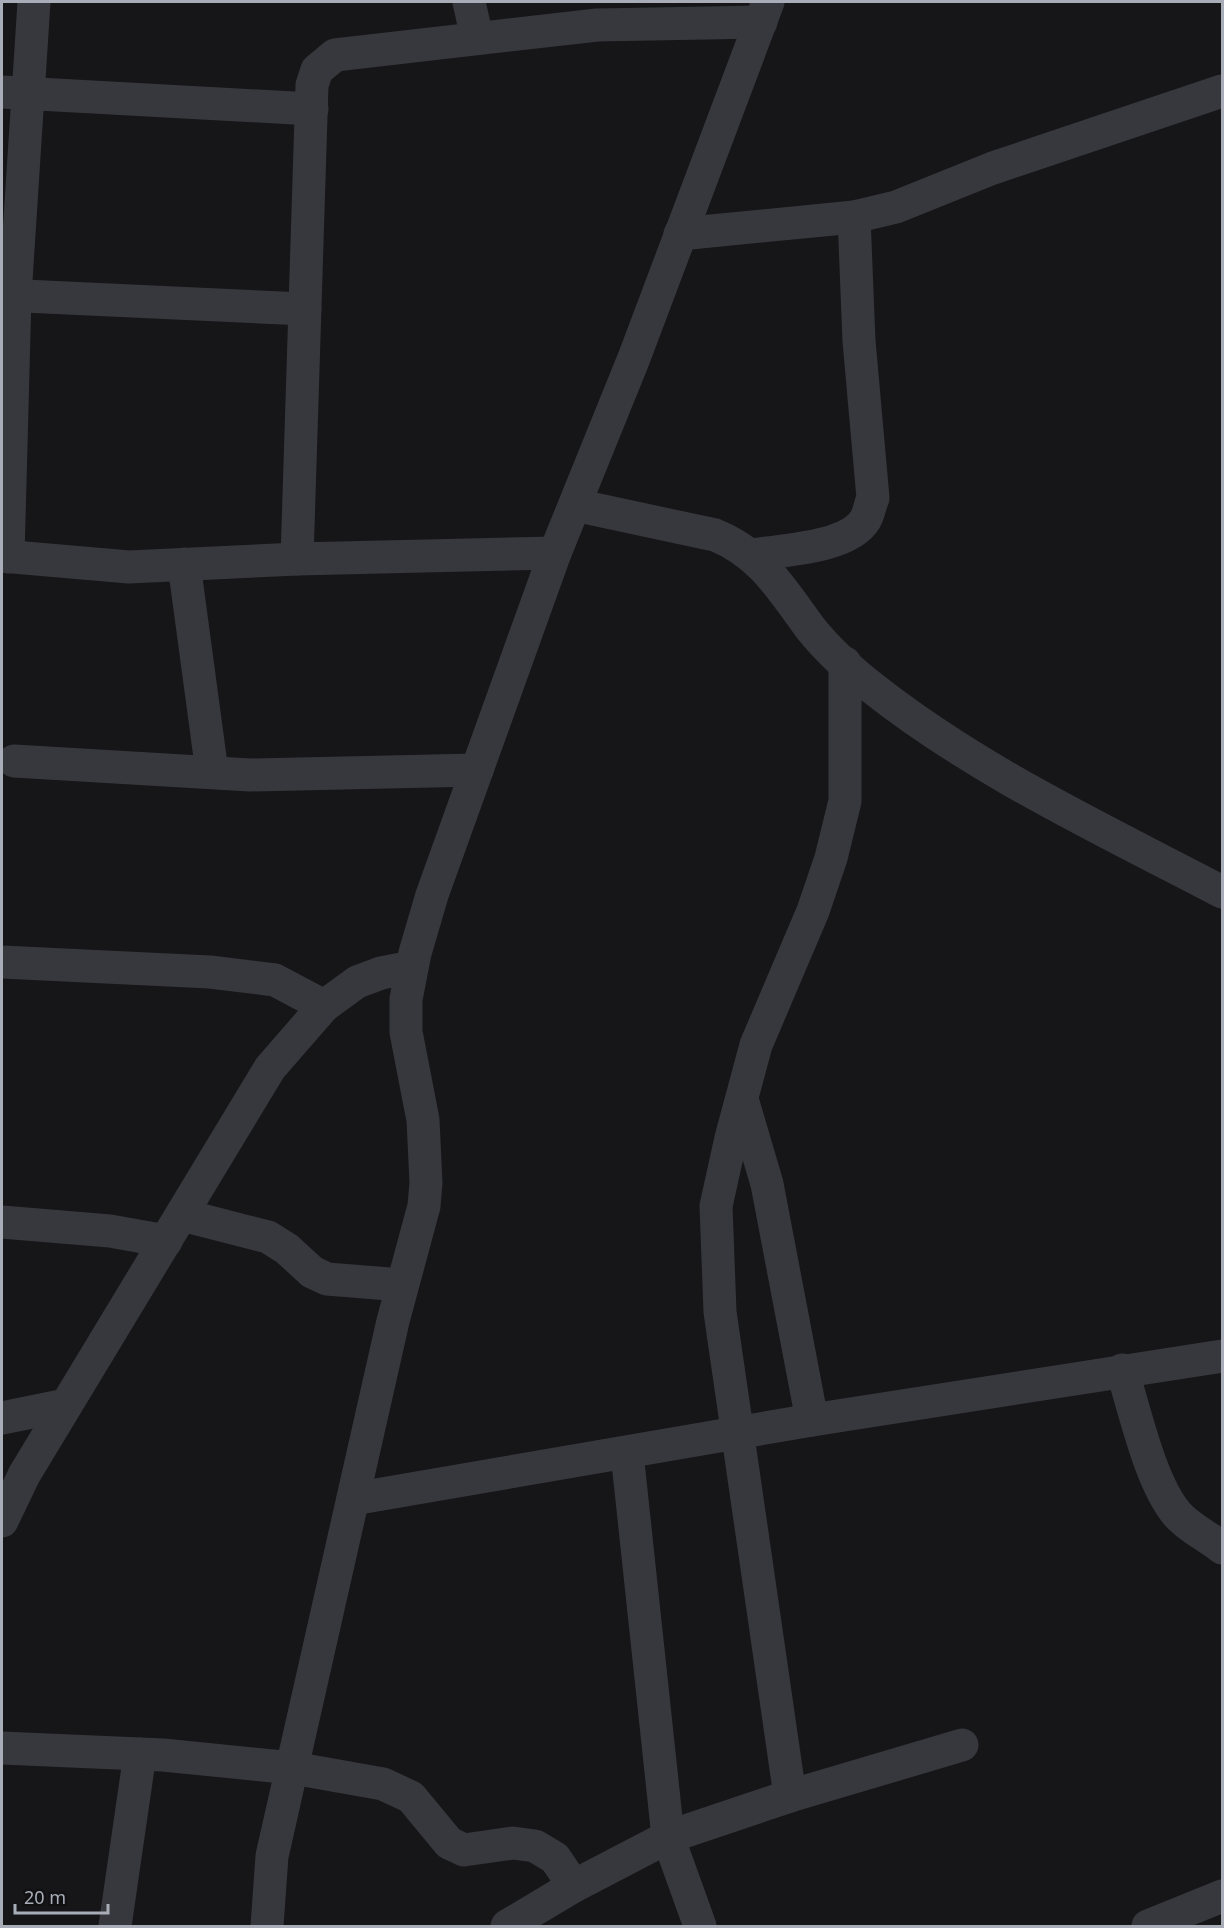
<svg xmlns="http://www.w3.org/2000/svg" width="1224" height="1928" viewBox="0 0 1224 1928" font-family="'Noto Sans',sans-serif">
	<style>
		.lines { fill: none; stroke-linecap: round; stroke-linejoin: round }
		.minor { stroke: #37383d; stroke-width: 33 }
	</style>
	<rect width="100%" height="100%" fill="#161618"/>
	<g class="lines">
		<!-- minor -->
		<g class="minor">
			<path d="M 469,2 L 477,38"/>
			<path d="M 2,92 L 312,109"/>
			<path d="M 680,234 L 854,217 L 896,207 L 993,168 L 1222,91"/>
			<path d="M 2,295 L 305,309"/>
			<path d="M 575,505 L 715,535 C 762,554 782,590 811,629 C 827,649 850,670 870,686 C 977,771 1102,829 1222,892"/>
			<path d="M 753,555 C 782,550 848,548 865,520 C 869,514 870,504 873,498 L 859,341 L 854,217"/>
			<path d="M 2,556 L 129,567 L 297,559 L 555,553"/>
			<path d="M 8,557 L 15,296 L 34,2"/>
			<path d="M 297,559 L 312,85 L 317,70 L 335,55 L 597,25 L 761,22"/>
			<path d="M 184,564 L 212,772"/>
			<path d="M 14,761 L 250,775 L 477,770"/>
			<path d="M 2,962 L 210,972 L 275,980 L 324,1006"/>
			<path d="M 742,1099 L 767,1184 L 812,1420"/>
			<path d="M 182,1215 L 268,1237 L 287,1249 L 312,1272 L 327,1279 L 402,1285"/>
			<path d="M 2,1222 L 110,1231 L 166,1241"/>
			<path d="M 1122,1370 C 1135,1411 1150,1482 1177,1514 C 1190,1529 1208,1536 1222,1548"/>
			<path d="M 2,1418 L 66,1405"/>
			<path d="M 627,1453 L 668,1837 L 700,1926"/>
			<path d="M 353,1499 L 812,1420 L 1222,1356"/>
			<path d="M 2,1521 L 24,1475 L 270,1068 L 324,1006 L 357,982 L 381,973 L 412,967"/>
			<path d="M 2,1748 L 163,1755 L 293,1768 L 383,1784 L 411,1797 L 449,1843 L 464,1850 L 513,1843 L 535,1846 L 555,1858 L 574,1886"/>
			<path d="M 790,1796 L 720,1312 L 716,1206 L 731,1138 L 756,1045 L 813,911 L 831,858 L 845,801 L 845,663"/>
			<path d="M 115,1926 L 140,1754"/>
			<path d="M 267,1926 L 272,1856 L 393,1321 L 424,1206 L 426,1183 L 423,1120 L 406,1032 L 406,999 L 415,953 L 432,895 L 555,553 L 634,358 L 768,2"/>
			<path d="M 507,1926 L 574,1886 L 668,1837 L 790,1796 L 962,1745"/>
			<path d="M 1148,1926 L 1222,1896"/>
		</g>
	</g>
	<!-- border -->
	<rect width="1224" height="1928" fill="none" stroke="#a8adb8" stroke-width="6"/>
	<!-- scale -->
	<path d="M15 1904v9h93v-9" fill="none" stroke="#a8adb8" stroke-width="3"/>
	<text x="24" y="1904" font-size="18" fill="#a8adb8" stroke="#111113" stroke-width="4.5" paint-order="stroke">20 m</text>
</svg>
